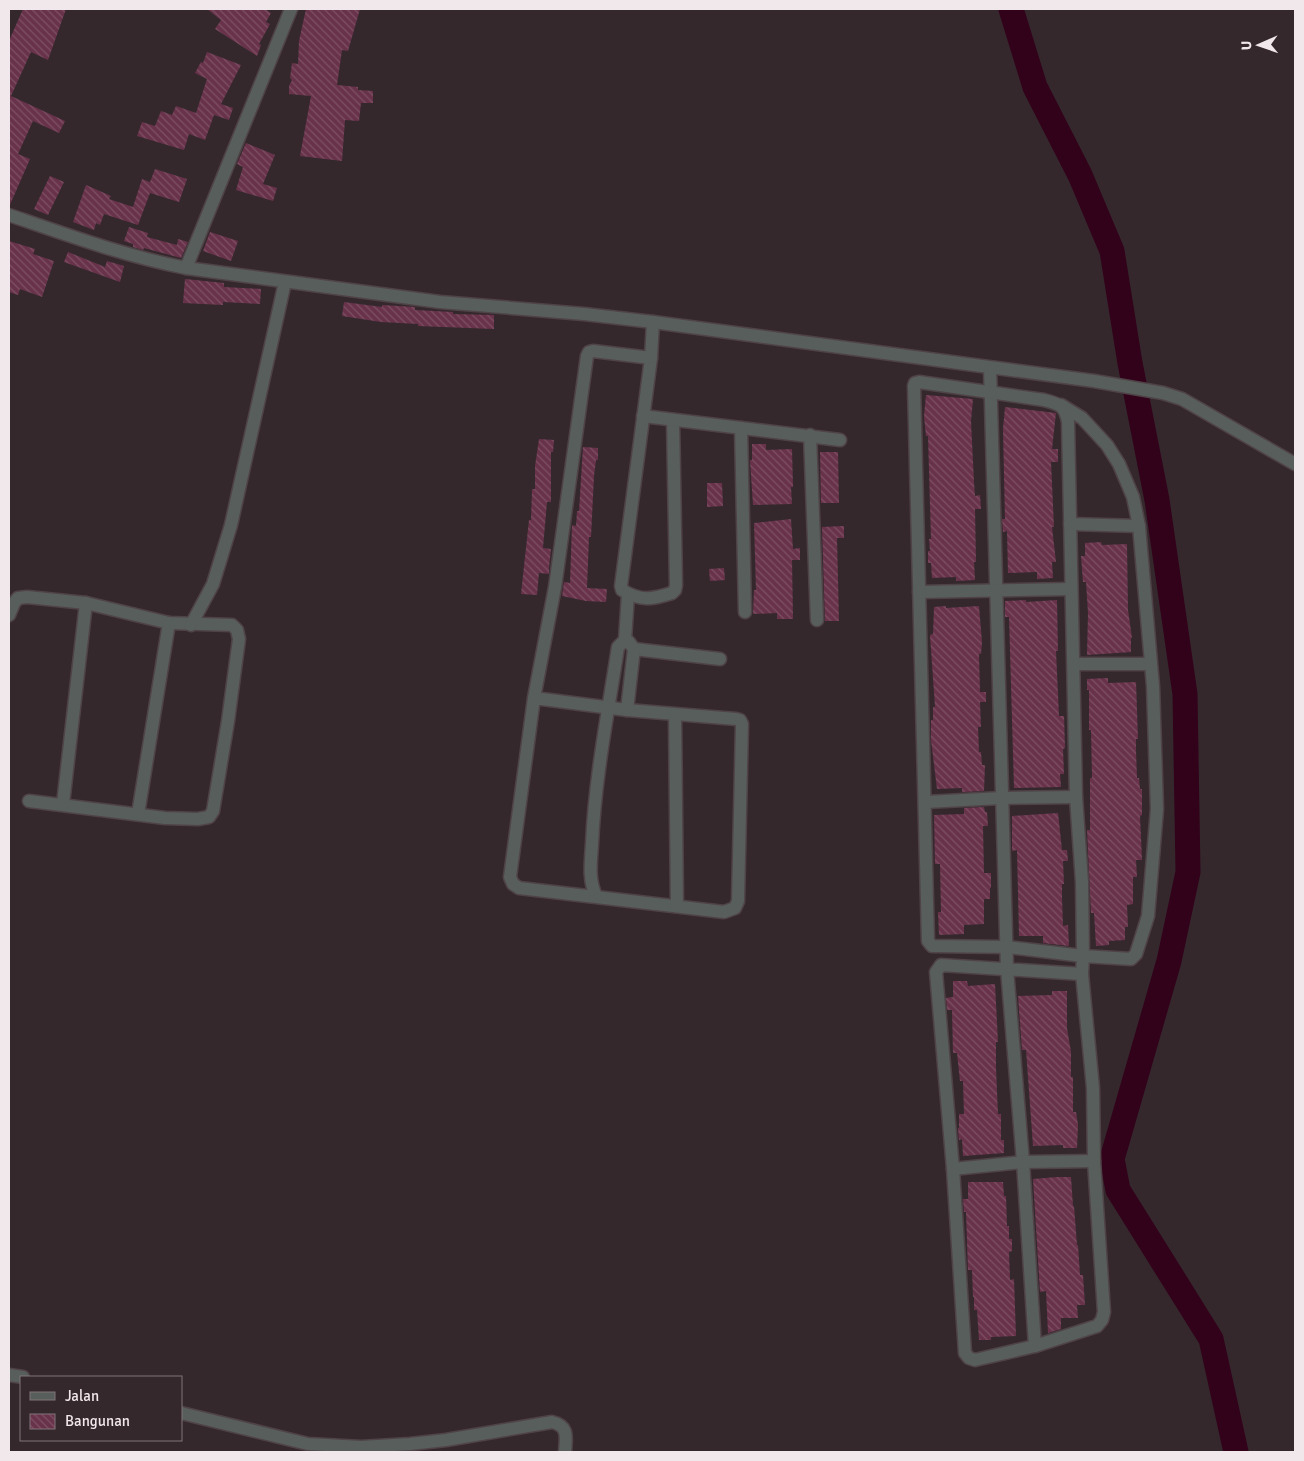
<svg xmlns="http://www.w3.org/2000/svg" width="1304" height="1461" viewBox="0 0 1304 1461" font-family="Signika,sans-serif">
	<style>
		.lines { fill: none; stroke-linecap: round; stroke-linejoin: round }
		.river { stroke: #32021b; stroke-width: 25 }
		.building { fill: url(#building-back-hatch) }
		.minor-casing { stroke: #4f4348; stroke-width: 15 }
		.minor { stroke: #585e5b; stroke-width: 12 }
	</style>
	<defs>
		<pattern id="building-back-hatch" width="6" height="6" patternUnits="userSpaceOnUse" patternTransform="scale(1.25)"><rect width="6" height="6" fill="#68324a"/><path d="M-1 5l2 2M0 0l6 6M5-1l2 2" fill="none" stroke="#7e5064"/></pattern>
	</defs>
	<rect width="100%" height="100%" fill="#35282d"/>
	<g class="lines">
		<!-- river -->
		<path class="river" d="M 1011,9 L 1035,87 L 1080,175 L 1112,251 L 1130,363 L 1157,500 L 1185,694 L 1188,872 L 1169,961 L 1112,1159 L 1118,1190 L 1211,1339 L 1236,1452"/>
	</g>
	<!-- building -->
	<g class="building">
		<path d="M 23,9 L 66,9 L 48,60 L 31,52 L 11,96 L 65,121 L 59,133 L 33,121 L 18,154 L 30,159 L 9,207 L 9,41 Z"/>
		<path d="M 207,9 L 265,9 L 271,13 L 266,22 L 270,24 L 259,44 L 261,45 L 257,56 L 215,29 L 221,20 Z"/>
		<path d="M 306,9 L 360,9 L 348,51 L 342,50 L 337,85 L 358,87 L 358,90 L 373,91 L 373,103 L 361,103 L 359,121 L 345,120 L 342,161 L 300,156 L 311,96 L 289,94 L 289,86 L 292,80 L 290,78 L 292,63 L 298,64 L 299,41 Z"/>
		<path d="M 207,52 L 241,65 L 221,104 L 233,108 L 229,120 L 214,115 L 205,140 L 189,134 L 184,150 L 137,136 L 142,122 L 155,126 L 161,111 L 172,115 L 176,106 L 196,113 L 207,79 L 195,73 L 201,62 L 203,63 Z"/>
		<path d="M 246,143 L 275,155 L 263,184 L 277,188 L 273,201 L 236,190 L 243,167 L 237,164 Z"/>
		<path d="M 155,169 L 187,179 L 179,202 L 150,193 L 138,225 L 104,214 L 100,225 L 96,223 L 94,230 L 73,222 L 86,185 L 111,196 L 109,199 L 133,207 L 142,179 L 150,182 Z"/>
		<path d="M 50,176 L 64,182 L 48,215 L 34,209 Z"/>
		<path d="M 129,227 L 148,233 L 147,237 L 177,245 L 178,239 L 188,242 L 181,258 L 144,248 L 143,250 L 133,247 L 133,244 L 124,241 Z"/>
		<path d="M 210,232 L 238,241 L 231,261 L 203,251 Z"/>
		<path d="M 9,241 L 35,249 L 33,254 L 54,261 L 42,297 L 20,289 L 18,295 L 9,292 Z"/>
		<path d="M 68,252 L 105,267 L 107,261 L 124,266 L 120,282 L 64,262 Z"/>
		<path d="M 185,279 L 224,283 L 224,287 L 261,289 L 260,304 L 223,302 L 223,305 L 183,303 Z"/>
		<path d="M 344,302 L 382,307 L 382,305 L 415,307 L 415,310 L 453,312 L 453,314 L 494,315 L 494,329 L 418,326 L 418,324 L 381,322 L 342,316 Z"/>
		<path d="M 926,395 L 973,399 L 971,421 L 974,482 L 975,496 L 980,495 L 981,509 L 975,509 L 976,562 L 974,562 L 975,580 L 956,581 L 956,577 L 932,578 L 931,563 L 928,563 L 928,551 L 930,551 L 929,539 L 931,539 L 928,436 L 926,436 L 924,416 Z"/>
		<path d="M 1005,407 L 1056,413 L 1052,449 L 1058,449 L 1058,462 L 1051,462 L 1054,527 L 1052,527 L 1056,562 L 1052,562 L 1053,578 L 1037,579 L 1037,572 L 1008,573 L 1007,531 L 1003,532 L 1002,519 L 1005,519 L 1003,429 Z"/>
		<path d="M 539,439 L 554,440 L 553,452 L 551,452 L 551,502 L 547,502 L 543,548 L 551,549 L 549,568 L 549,574 L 539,573 L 537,595 L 521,594 L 529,520 L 531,520 L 532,489 L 535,489 L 535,466 Z"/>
		<path d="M 752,444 L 766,444 L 766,450 L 792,449 L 793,487 L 791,487 L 792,504 L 753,505 L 750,460 L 752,460 Z"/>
		<path d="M 583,447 L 598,448 L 598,460 L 596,460 L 594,476 L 591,537 L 589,537 L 587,588 L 607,589 L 606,602 L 586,601 L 562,596 L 564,582 L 570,583 L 572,525 L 576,526 L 577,511 L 579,511 Z"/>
		<path d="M 820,452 L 838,452 L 839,503 L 821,503 Z"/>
		<path d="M 707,483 L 722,483 L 723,506 L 707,507 Z"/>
		<path d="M 791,519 L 793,549 L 800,548 L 800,560 L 792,560 L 793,619 L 777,619 L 777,613 L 753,614 L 754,590 L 756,590 L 754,523 Z"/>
		<path d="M 844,526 L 844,538 L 837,538 L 839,621 L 825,621 L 822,527 Z"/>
		<path d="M 1101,542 L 1102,545 L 1127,544 L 1128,610 L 1132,638 L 1131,638 L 1131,652 L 1087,655 L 1088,613 L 1086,582 L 1083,582 L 1081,556 L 1085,556 L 1085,543 Z"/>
		<path d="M 724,568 L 725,580 L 710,581 L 709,569 Z"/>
		<path d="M 1026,600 L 1026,602 L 1057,600 L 1058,651 L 1056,651 L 1059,716 L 1064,716 L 1065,748 L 1063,749 L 1064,774 L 1060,774 L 1061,787 L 1014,788 L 1009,617 L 1005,617 L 1005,601 Z"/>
		<path d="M 946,606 L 946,608 L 979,606 L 982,642 L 981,654 L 979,654 L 980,692 L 986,692 L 986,702 L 980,702 L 981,727 L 978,727 L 979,752 L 981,752 L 982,765 L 985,765 L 984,791 L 962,792 L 962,788 L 937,789 L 931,740 L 931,720 L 933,720 L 933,707 L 935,707 L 930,635 L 933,634 L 934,607 Z"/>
		<path d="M 1108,678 L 1108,683 L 1136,682 L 1138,739 L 1136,739 L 1136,751 L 1137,778 L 1139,778 L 1140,789 L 1142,789 L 1142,815 L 1140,816 L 1142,860 L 1136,860 L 1137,877 L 1133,877 L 1133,904 L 1127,905 L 1128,927 L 1125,927 L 1125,940 L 1109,941 L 1109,945 L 1096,946 L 1094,913 L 1091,913 L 1087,830 L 1090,830 L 1090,778 L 1092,778 L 1091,730 L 1089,730 L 1089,690 L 1087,690 L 1087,679 Z"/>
		<path d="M 984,807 L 985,812 L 987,812 L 988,826 L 983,826 L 984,873 L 991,873 L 991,888 L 990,888 L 990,899 L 984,899 L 984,924 L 964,925 L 964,934 L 939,935 L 938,912 L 941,912 L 940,864 L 935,864 L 934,815 L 964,814 L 964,808 Z"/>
		<path d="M 1058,813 L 1062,850 L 1067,850 L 1068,861 L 1063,861 L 1064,884 L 1062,884 L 1062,897 L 1063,926 L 1068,925 L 1069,946 L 1043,943 L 1043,936 L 1019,936 L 1017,850 L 1012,851 L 1012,816 Z"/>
		<path d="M 953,981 L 967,981 L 968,986 L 995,984 L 998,1042 L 996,1042 L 996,1068 L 998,1114 L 1001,1114 L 1001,1140 L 1004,1140 L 1004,1153 L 963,1156 L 962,1139 L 959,1140 L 958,1128 L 959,1128 L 959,1114 L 964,1114 L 963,1081 L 960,1081 L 957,1053 L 953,1053 L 952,1010 L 947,1010 L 946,998 L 953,997 Z"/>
		<path d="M 1052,991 L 1067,991 L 1067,1028 L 1071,1052 L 1071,1077 L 1073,1077 L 1073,1112 L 1076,1112 L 1078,1125 L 1077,1148 L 1063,1148 L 1063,1145 L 1033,1146 L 1026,1050 L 1022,1050 L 1018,996 L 1052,995 Z"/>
		<path d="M 1057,1177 L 1071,1177 L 1073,1206 L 1074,1206 L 1077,1245 L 1078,1245 L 1080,1275 L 1083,1275 L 1085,1305 L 1077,1305 L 1078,1318 L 1061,1318 L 1061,1329 L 1048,1333 L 1046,1291 L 1040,1292 L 1033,1179 Z"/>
		<path d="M 968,1182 L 1003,1182 L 1004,1196 L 1006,1196 L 1007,1226 L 1009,1226 L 1009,1239 L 1012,1239 L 1012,1251 L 1009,1252 L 1010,1280 L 1014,1279 L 1016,1336 L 991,1337 L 991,1340 L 979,1340 L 977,1310 L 974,1310 L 974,1297 L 973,1297 L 972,1270 L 968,1270 L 966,1212 L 964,1212 L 963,1199 L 968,1199 Z"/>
	</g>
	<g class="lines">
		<!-- minor casing -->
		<g class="minor-casing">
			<g id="minor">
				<path d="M 9,215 C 67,235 125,256 186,268 L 440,302 L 584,314 L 653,322 L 1094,381 L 1163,393 L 1182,399 L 1295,464"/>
				<path d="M 186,268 L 291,9"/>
				<path d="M 653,322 L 651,358 L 621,586 L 622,590 C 641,602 653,599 672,593 L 675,590 L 676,585 L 673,420"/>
				<path d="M 990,368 L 1007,969 L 1023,1162 L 1035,1346 L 975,1360 L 969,1358 L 965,1353 L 953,1169 L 936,972 L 941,965 L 1082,974"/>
				<path d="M 643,416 L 840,440"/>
				<path d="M 741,428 L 745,612"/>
				<path d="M 810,435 L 817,620"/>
				<path d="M 1070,524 L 1139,526"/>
				<path d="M 919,592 L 1071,589"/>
				<path d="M 9,615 L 14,603 L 18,598 L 27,597 L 86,603 L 169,623 L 232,625 L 237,630 L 239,639 L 228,721 L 213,811 L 209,817 L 198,819 L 165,818 L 29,801"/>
				<path d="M 191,625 L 213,584 L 231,525 L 285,282"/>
				<path d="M 634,649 L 720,659"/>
				<path d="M 1074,664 L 1150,664"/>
				<path d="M 534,698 L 627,710 L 736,719 L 740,720 L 742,724 L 738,901 L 735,908 L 724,912 L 519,888 L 513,884 L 510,877 L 534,698 L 555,587 L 587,356 L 589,352 L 593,351 L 651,358"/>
				<path d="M 627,710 L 634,649 L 629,642"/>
				<path d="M 675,715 L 677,906"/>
				<path d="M 926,802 L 1002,798 L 1076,797"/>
				<path d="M 63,804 L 86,603"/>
				<path d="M 138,814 L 169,623"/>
				<path d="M 596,896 C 588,879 591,862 592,844 C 595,777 608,713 618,647 L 625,640 L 628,594"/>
				<path d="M 953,1169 L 1023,1162 L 1094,1161"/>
				<path d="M 1035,1346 L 1097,1326 L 1102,1320 L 1104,1312 L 1094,1161 L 1093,1088 L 1082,974 L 1083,956 L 1082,882 L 1076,797 L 1068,422 C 1065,405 1059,404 1044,400 L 919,382 L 915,383 L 914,386 L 928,941 L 932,946 L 1007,947 L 1083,956 L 1131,959 L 1136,954 L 1148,916 L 1157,809 L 1153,686 L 1139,526 L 1133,497 L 1119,464 L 1107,445 L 1082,418 L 1061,405"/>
				<path d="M 9,1375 L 23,1377"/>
				<path d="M 181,1413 L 308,1444 L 361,1447 L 410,1444 L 446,1440 L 552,1422 C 569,1426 566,1437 565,1452"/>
			</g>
		</g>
		<!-- minor -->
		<use href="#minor" class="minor"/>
	</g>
	<!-- border -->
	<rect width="1304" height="1461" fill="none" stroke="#f1e8eb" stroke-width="20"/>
	<!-- legend -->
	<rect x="20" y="1376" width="162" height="65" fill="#35282d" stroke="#807579"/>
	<rect x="30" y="1392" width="25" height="8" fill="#585e5b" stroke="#807579"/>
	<text x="65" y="1401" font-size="15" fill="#f1e8eb">Jalan</text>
	<rect x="30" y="1414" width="25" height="15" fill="url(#building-back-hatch)" stroke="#807579"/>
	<text x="65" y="1426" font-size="15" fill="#f1e8eb">Bangunan</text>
	<!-- north arrow -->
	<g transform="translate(1259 45) rotate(268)" stroke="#35282d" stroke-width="4" paint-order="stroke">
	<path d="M0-4L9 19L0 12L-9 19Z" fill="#f1e8eb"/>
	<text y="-8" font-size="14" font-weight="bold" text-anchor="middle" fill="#f1e8eb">U</text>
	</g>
</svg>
